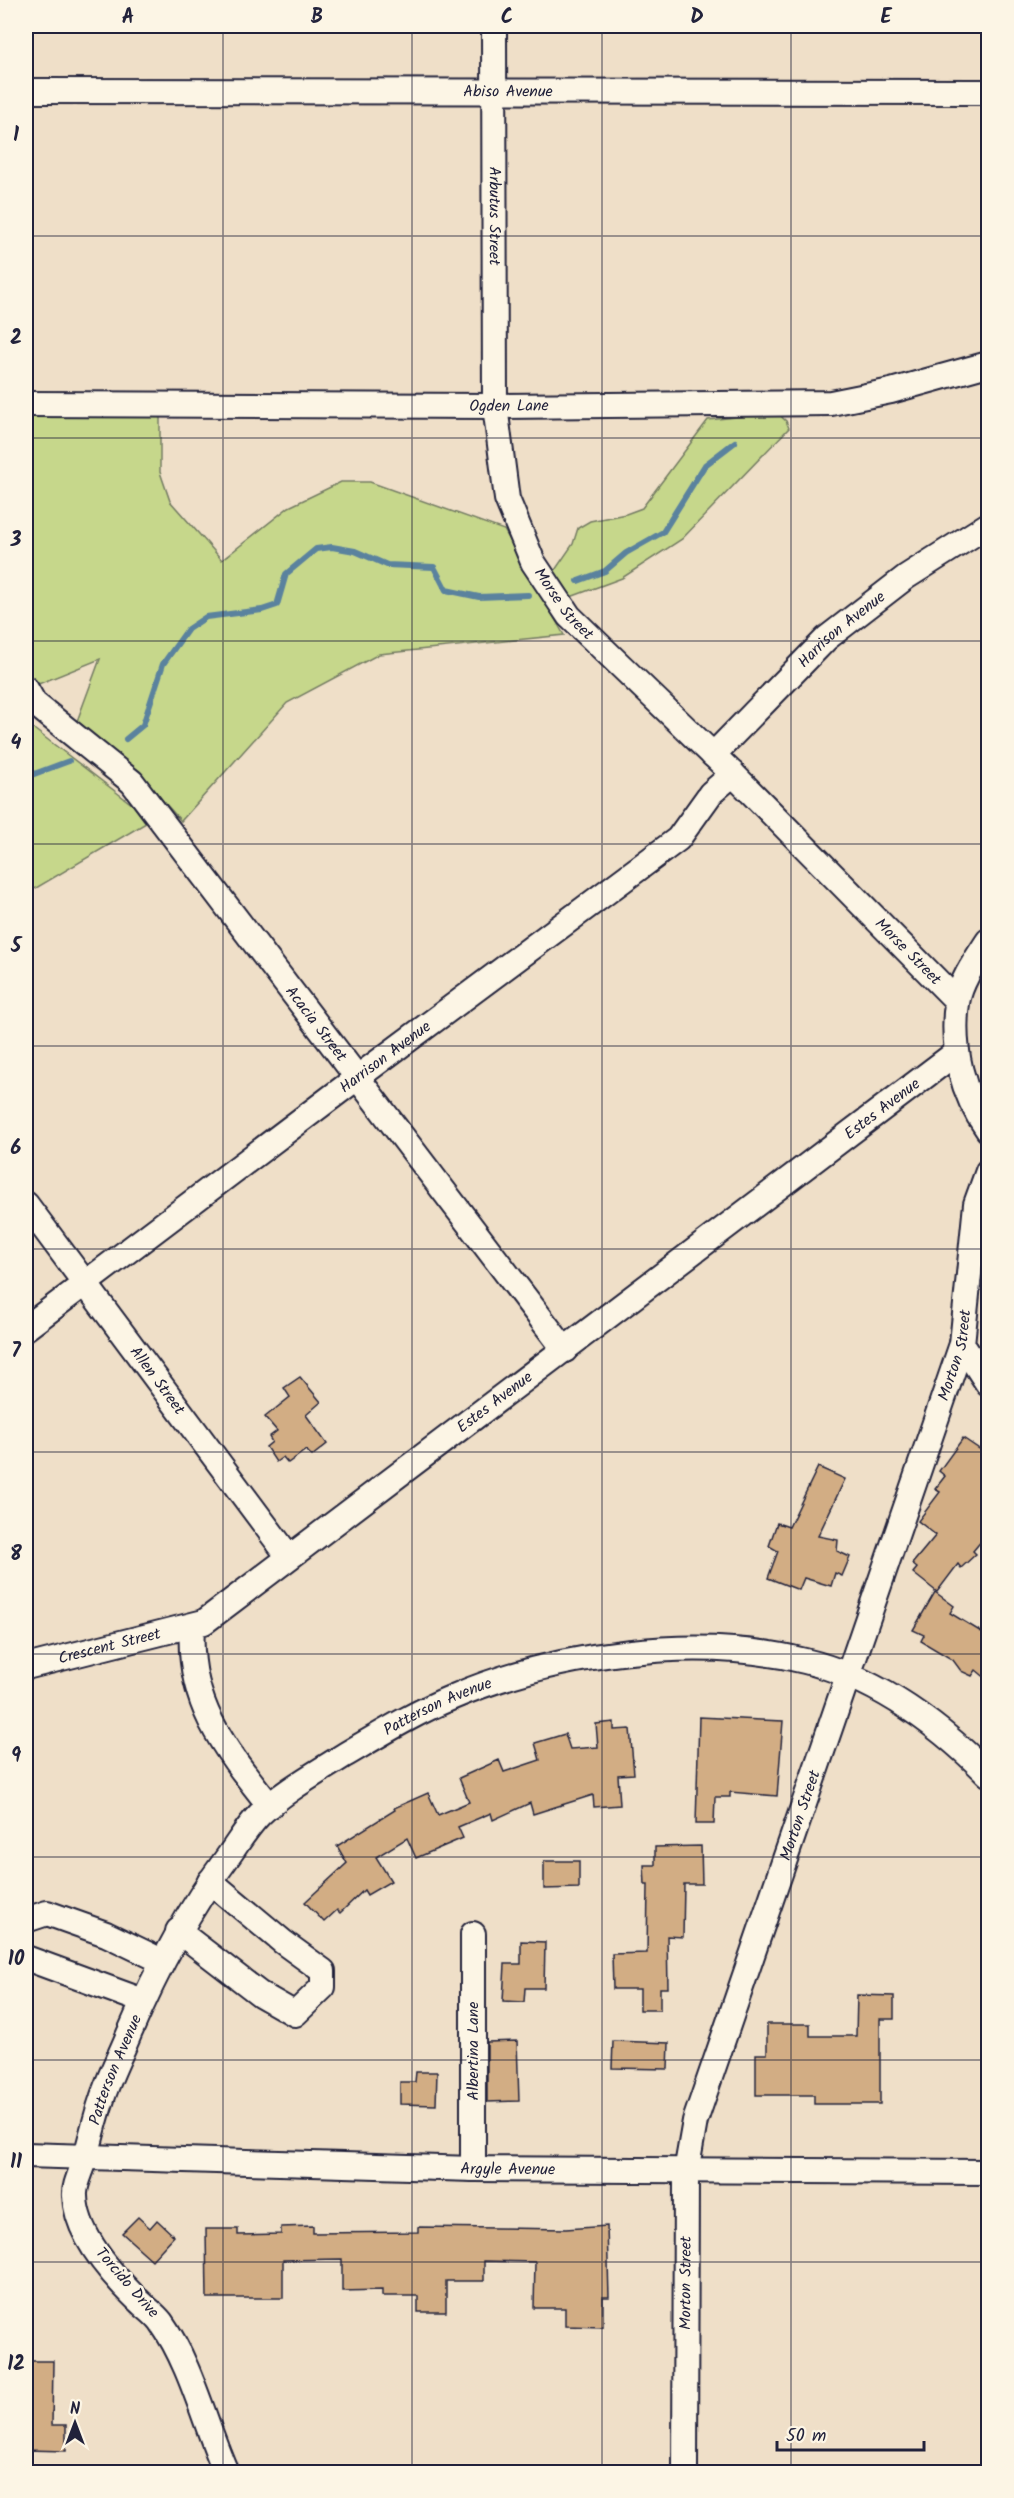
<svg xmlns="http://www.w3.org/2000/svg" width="1014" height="2498" viewBox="0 0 1014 2498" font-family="Kalam,sans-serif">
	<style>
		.green { fill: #c6d78b; stroke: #747c63; stroke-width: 1.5 }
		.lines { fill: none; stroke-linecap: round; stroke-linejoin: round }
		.stream { stroke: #5a829e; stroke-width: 6 }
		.building { fill: #d2ad84; stroke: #22223b; stroke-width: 1.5 }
		.minor-casing { stroke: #22223b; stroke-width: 28 }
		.minor { stroke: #fcf5e5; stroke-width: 24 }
		.grid { fill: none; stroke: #22223b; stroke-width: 1.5; stroke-opacity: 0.55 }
		.labels { text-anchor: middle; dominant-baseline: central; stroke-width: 5; stroke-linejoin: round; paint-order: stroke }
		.street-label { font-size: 16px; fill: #22223b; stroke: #fcf5e5 }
		.neatline { fill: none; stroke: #22223b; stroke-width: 2 }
		.grid-label { font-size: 20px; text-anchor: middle; font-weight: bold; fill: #22223b }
	</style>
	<rect width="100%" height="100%" fill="#efdfc8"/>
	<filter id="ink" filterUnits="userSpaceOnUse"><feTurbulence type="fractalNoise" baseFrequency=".0167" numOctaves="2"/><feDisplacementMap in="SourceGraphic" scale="12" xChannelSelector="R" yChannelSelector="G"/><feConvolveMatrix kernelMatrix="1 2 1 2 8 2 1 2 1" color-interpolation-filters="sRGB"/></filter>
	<g filter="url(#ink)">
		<!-- green -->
		<g class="green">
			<path d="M 777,413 L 786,421 L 789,428 L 682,539 L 622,578 L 565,599 L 553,573 L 573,544 L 578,528 L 590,521 L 626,514 L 642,508 L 708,420 Z"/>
			<path d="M 26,414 L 160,415 L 160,472 L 170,501 L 222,560 L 289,507 L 341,482 L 370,482 L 504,530 L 564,635 L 379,654 L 287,703 L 181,821 L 133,767 L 76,724 L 100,659 L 31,687 L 26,676 Z"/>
			<path d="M 26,723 L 133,805 L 146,823 L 26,894 Z"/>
		</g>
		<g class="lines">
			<!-- stream -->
			<g class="stream">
				<path d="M 578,581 L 605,571 L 626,553 L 663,532 L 705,465 L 735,442"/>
				<path d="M 126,739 L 143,725 L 163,664 L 188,629 L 206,617 L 262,610 L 277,605 L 286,574 L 316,549 L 332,547 L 355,551 L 387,565 L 434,567 L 446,590 L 479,597 L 528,595"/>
				<path d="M 26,777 L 69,761"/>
			</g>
		</g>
		<!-- building -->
		<g class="building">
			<path d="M 300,1377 L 321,1402 L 306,1415 L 327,1444 L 312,1456 L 306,1450 L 288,1463 L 283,1457 L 276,1462 L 266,1447 L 272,1442 L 269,1437 L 277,1431 L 265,1417 L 290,1397 L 284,1388 Z"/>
			<path d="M 963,1438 L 988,1455 L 988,1533 L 973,1551 L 976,1554 L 961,1568 L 958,1564 L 937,1592 L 913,1573 L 917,1568 L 912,1564 L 936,1535 L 918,1521 L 940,1492 L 935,1489 L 945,1476 L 939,1471 Z"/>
			<path d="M 818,1467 L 845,1479 L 818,1536 L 838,1540 L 837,1551 L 850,1557 L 842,1576 L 835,1573 L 831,1586 L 804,1578 L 799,1590 L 768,1578 L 778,1551 L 769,1546 L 777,1523 L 789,1527 Z"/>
			<path d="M 935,1592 L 954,1606 L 950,1613 L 988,1636 L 988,1680 L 976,1670 L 972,1676 L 961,1671 L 953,1660 L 921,1641 L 924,1635 L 913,1630 Z"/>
			<path d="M 699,1717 L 783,1721 L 777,1796 L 730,1792 L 730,1797 L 715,1797 L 714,1824 L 696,1824 Z"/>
			<path d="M 614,1722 L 614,1730 L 630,1729 L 634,1774 L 618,1775 L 620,1805 L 594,1807 L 593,1795 L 533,1814 L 530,1803 L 493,1820 L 491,1813 L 458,1827 L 463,1838 L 416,1858 L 407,1838 L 376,1857 L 391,1881 L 367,1895 L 364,1890 L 340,1913 L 337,1910 L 324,1922 L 305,1902 L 347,1863 L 337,1846 L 395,1810 L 394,1808 L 428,1793 L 438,1815 L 469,1802 L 459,1778 L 499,1760 L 504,1772 L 540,1760 L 535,1743 L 565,1734 L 570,1749 L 598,1747 L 596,1724 Z"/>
			<path d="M 701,1846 L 702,1884 L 684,1884 L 683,1937 L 667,1936 L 668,1988 L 660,1988 L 660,2010 L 640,2010 L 640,1989 L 613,1989 L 612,1954 L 647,1953 L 648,1885 L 645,1885 L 644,1865 L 655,1865 L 655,1847 Z"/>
			<path d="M 544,1861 L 579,1861 L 579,1888 L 544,1889 Z"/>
			<path d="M 521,1941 L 545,1942 L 544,1988 L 525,1988 L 524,2002 L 503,2001 L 505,1964 L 521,1964 Z"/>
			<path d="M 857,1995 L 894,1996 L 894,2019 L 880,2019 L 880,2104 L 814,2104 L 814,2095 L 756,2095 L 756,2054 L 767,2054 L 767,2024 L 810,2024 L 810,2036 L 856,2036 Z"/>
			<path d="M 517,2041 L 519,2101 L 487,2102 L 487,2042 Z"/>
			<path d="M 613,2041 L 669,2043 L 668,2069 L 612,2068 Z"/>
			<path d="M 416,2072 L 437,2072 L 436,2105 L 400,2104 L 400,2082 L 415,2082 Z"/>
			<path d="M 138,2217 L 150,2228 L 157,2220 L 174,2236 L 152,2260 L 122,2233 Z"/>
			<path d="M 313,2226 L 313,2233 L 418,2232 L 418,2227 L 566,2229 L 607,2226 L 609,2297 L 603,2297 L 603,2327 L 565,2326 L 565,2308 L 534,2308 L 535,2262 L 484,2261 L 484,2281 L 446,2281 L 446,2312 L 418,2312 L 418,2296 L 382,2296 L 382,2290 L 342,2291 L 342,2259 L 283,2260 L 283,2298 L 207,2298 L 206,2229 L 238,2229 L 238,2235 L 281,2234 L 281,2227 Z"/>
			<path d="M 26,2361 L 53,2361 L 52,2425 L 66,2425 L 66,2451 L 26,2450 Z"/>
		</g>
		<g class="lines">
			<!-- minor casing -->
			<g class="minor-casing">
				<g id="minor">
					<path id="s1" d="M 494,26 L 495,406 L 507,499 L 533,562 L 569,616 L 733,774 L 957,1001"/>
					<path id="s2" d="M 26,91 L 988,92"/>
					<path id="s3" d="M 26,404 L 495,406 L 831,403 L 891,391 L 988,364"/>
					<path id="s4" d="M 26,689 L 34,703 L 132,782 L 565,1350"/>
					<path id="s5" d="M 713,755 L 827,638 L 906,577 L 988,525"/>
					<path d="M 988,941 C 977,958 960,982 957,1003 C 951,1048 962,1094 988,1130"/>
					<path id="s6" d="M 26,1204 L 289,1557"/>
					<path id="s7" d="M 26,1328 L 358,1077 L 678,839 L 711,793 L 733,774"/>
					<path d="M 962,1344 L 988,1384"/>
					<path d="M 192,1626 C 187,1703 224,1748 270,1806"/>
					<path id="s8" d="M 26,1667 L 204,1622 L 957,1052"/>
					<path d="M 26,1920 L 47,1913 L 106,1934 L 162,1961"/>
					<path d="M 178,1931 L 260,1994 L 295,2014 L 323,1987 L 323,1971 L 283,1942 L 210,1881"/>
					<path d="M 473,1934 L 473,2169"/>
					<path d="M 26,1958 L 143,2001"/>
					<path id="s9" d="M 26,2155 L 473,2169 L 988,2172"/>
					<path id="s10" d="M 226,2472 C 205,2425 191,2364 161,2322 C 155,2314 146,2308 139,2301 C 112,2275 76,2235 75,2196 C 74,2185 82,2171 85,2159 C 91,2139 95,2119 102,2099 C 109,2077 120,2056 129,2034 C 156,1971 186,1913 227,1858 C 238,1843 247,1827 260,1814 C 284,1791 315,1774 343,1756 C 379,1735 414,1713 453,1697 C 556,1653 696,1634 805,1661 C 876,1678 937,1723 988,1774"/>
					<path id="s11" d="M 685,2472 L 686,2172 L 695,2121 L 962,1344 L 976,1204 L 988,1171"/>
				</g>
			</g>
			<!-- minor -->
			<use href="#minor" class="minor"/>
		</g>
	</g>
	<!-- grid -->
	<path class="grid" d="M 223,26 L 223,2472M 412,26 L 412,2472M 602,26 L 602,2472M 791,26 L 791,2472M 26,236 L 988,236M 26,438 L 988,438M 26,641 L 988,641M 26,844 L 988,844M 26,1046 L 988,1046M 26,1249 L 988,1249M 26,1452 L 988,1452M 26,1654 L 988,1654M 26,1857 L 988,1857M 26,2060 L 988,2060M 26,2262 L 988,2262"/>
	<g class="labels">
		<!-- street labels -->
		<g class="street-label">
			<text stroke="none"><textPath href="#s2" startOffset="482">Abiso Avenue</textPath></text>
			<text stroke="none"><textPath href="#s1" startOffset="190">Arbutus Street</textPath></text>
			<text stroke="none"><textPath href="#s3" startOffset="483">Ogden Lane</textPath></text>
			<text stroke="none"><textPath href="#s1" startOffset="594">Morse Street</textPath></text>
			<text stroke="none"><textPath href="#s5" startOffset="180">Harrison Avenue</textPath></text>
			<text stroke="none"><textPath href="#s1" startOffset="1084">Morse Street</textPath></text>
			<text stroke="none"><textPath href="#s4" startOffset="446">Acacia Street</textPath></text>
			<text stroke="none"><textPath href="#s7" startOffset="450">Harrison Avenue</textPath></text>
			<text stroke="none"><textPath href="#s8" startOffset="1034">Estes Avenue</textPath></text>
			<text stroke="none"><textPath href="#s11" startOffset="1161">Morton Street</textPath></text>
			<text stroke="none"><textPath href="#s6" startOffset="220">Allen Street</textPath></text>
			<text stroke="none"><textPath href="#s8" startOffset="548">Estes Avenue</textPath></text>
			<text stroke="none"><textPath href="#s8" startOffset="86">Crescent Street</textPath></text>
			<text stroke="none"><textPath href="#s10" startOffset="957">Patterson Avenue</textPath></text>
			<text stroke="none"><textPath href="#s11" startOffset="675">Morton Street</textPath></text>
			<text transform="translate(473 2051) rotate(-90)">Albertina Lane</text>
			<text stroke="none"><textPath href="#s10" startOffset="453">Patterson Avenue</textPath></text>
			<text stroke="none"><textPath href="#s9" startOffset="482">Argyle Avenue</textPath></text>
			<text transform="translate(127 2283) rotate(49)">Torcido Drive</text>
			<text stroke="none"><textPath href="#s11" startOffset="189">Morton Street</textPath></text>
		</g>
	</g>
	<!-- margin -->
	<rect width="1014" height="2498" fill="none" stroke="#fcf5e5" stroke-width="66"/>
	<!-- north arrow -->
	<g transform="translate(75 2423)" stroke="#fcf5e5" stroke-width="4.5" paint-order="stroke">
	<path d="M0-4.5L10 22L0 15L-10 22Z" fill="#22223b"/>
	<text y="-9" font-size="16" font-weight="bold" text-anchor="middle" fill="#22223b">N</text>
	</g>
	<!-- scale -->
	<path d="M777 2441v9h147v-9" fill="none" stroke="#22223b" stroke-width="3"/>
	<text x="786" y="2441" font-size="18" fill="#22223b" stroke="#fcf5e5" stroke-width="4.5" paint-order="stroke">50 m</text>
	<rect x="33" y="33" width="948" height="2432" class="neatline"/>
	<g class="grid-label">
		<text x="128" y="23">A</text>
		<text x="317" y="23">B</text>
		<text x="507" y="23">C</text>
		<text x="697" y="23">D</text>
		<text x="886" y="23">E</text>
		<text x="16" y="141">1</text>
		<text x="16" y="344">2</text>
		<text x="16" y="546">3</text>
		<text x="16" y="749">4</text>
		<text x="16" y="952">5</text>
		<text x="16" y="1154">6</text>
		<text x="16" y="1357">7</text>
		<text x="16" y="1560">8</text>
		<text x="16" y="1762">9</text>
		<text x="16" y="1965">10</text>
		<text x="16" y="2168">11</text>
		<text x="16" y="2370">12</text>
	</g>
</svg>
